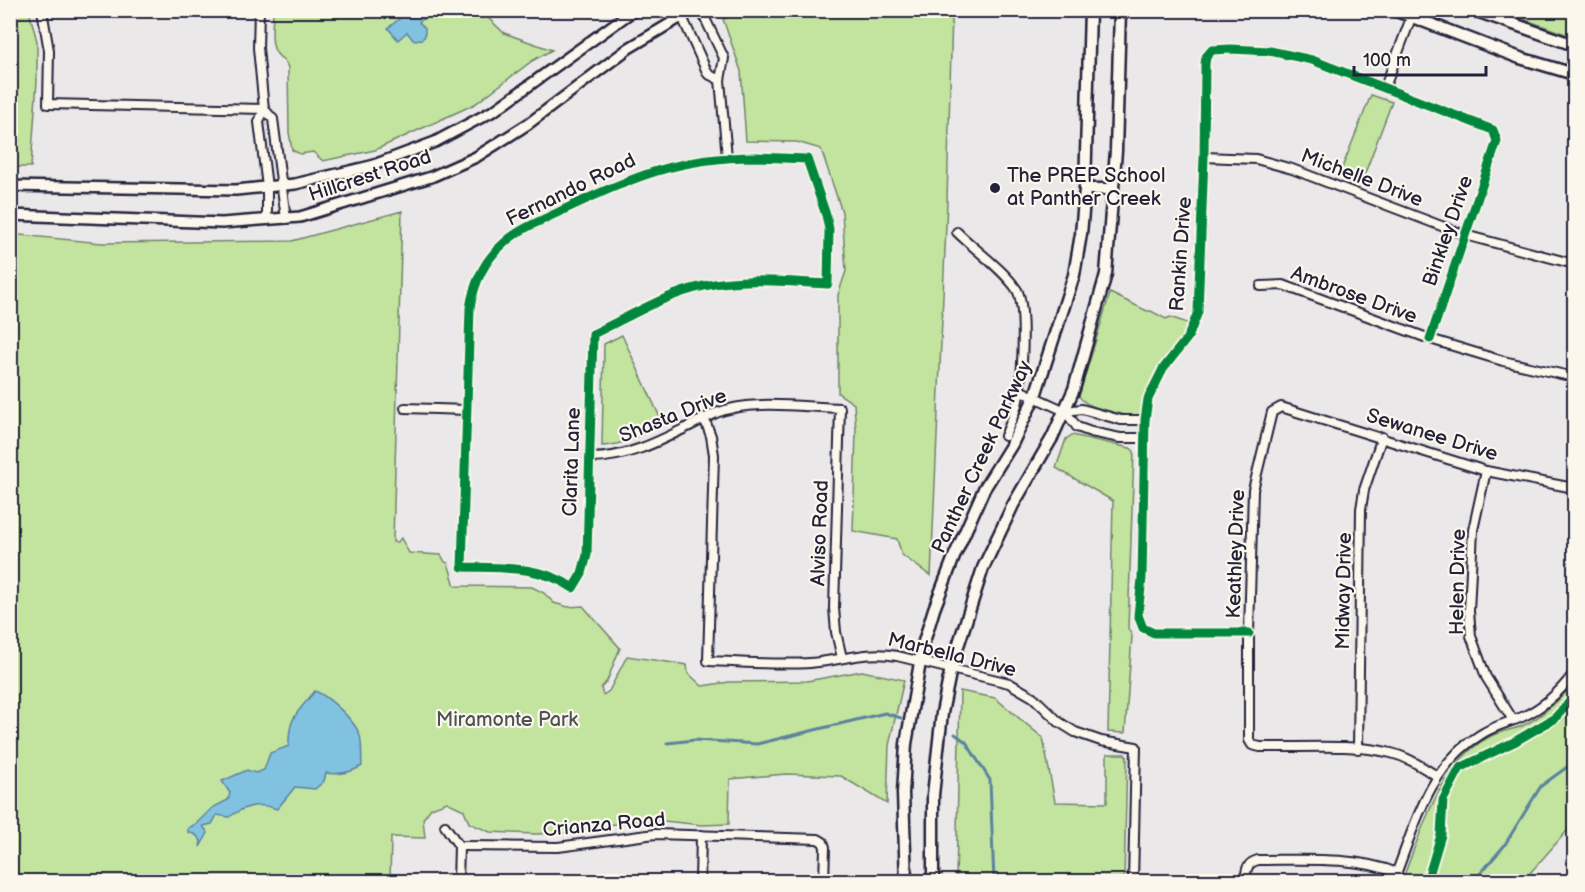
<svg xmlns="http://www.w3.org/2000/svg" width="1585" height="892" viewBox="0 0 1585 892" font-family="'Balsamiq Sans',sans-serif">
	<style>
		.green { fill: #c2e49e; stroke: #72836c; stroke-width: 1.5 }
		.water { fill: #81c2e1; stroke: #5b829f; stroke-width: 1.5 }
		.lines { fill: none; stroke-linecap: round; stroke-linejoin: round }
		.stream { stroke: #5b829f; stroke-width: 3 }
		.minor-casing { stroke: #22223b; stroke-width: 12 }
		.tertiary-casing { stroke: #22223b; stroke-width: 14 }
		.secondary-casing { stroke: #22223b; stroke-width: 15 }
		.minor { stroke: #fbf7ec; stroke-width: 8 }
		.tertiary { stroke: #fbf7ec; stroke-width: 9 }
		.secondary { stroke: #fbf7ec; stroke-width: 10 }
		.cycleway-casing { stroke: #fbf7ec; stroke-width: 13 }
		.cycleway { stroke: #00873e; stroke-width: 9 }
		.poi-dot { fill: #22223b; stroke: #fbf7ec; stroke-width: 2 }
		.labels { text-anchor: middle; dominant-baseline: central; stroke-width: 4.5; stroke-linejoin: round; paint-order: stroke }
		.street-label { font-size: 20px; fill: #22223b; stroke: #fbf7ec }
		.poi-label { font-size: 20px; fill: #22223b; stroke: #fbf7ec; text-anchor: start }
		.park-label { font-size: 20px; fill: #4a5254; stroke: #fbf7ec }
	</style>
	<rect width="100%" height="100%" fill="#ebe8e9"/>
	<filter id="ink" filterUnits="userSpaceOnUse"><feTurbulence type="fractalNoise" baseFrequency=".0167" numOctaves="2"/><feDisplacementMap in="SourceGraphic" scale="12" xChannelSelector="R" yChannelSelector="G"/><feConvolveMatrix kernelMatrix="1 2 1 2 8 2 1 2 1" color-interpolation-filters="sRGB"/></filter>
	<g filter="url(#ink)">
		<!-- green -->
		<g class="green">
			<path d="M 11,10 L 29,11 L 37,41 L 37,81 L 31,167 L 11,167 Z"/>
			<path d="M 273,11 L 481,11 L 504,33 L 552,50 L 532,61 L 475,104 L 375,150 L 323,161 L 313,152 L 300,154 L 292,150 L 289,132 L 288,68 C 286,60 282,60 277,54 C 269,44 273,23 273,11 Z"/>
			<path d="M 745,11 L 952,11 L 947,202 L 931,576 L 902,555 L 897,539 L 853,531 L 856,431 L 854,404 L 838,393 L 838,295 L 846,271 L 842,212 L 821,149 L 797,142 L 746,141 L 741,71 L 723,19 Z"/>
			<path d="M 1501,11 L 1574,11 L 1574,37 Z"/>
			<path d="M 1371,95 L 1392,102 L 1362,181 L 1340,173 Z"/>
			<path d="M 402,211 L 393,542 L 397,543 L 401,538 L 409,553 L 441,555 L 445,562 L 448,563 L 455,586 L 532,587 L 544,593 L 554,603 L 568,607 L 583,606 L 620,648 L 607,681 L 601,688 L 603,695 L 609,691 L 627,656 L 687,665 L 688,673 L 702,686 L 729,682 L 807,681 L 862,671 L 904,680 L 889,745 L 887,804 L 841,776 L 786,774 L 730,779 L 729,824 L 702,825 L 654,820 L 626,822 L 563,833 L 534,834 L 490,832 L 469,823 L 464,810 L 447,802 L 431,808 L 423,819 L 425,838 L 391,837 L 390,881 L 11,881 L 10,234 L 102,243 L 292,241 Z"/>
			<path d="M 1110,293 L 1147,311 L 1151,311 L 1166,319 L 1170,317 L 1190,324 L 1162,365 L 1142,415 L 1137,417 C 1122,414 1086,409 1079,396 Z"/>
			<path d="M 622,335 L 663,424 C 643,434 625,445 602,446 L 604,344 Z"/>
			<path d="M 1072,435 L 1130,448 L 1134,451 L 1128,628 L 1132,636 L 1125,733 L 1108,732 L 1113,501 L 1056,468 L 1066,439 Z"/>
			<path d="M 1574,683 L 1574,823 L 1530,873 L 1529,881 L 1402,881 C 1421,832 1440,761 1491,736 C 1501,731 1512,730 1522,726 C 1540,718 1562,698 1574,683 Z"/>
			<path d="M 960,691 L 995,698 L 1043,738 L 1055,802 L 1107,803 L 1107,754 L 1125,754 L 1127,757 L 1124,881 L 956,881 Z"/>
		</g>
		<!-- water -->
		<g class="water">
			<path d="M 398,10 L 405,11 L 407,13 L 409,11 L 425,11 L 429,15 L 419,22 L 425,28 L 425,36 L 422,39 L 413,40 L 407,32 L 398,40 L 388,28 L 399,19 L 395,13 Z"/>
			<path d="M 315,691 C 328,696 353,719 359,733 C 363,741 361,756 362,766 C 350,773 339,775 326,773 L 324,781 L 315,789 L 295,787 L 277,809 C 258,802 245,806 229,817 L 217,815 L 212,824 L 203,826 L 208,833 L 200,847 L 201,841 L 196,835 L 188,832 L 188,828 L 196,824 L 212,808 L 228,800 L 230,793 L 222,781 L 247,770 L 255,773 L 264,770 L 270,753 L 289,746 C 288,717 298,712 315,691 Z"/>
		</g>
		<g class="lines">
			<!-- stream -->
			<g class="stream">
				<path d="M 955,734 L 966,742 L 990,780 L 994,882"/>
				<path d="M 667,743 L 695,740 L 757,744 L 885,713 L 901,718"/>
				<path d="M 1473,882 L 1504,846 L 1541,786 L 1574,762"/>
			</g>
			<!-- minor casing -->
			<g class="minor-casing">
				<g id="minor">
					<path d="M 42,10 L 49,51 L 48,104 L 264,109"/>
					<path d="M 259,10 L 258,48 L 264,109 L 259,122 L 267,187 L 267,220"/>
					<path d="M 679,10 L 708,74 L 720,80"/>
					<path d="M 701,10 L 724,58 L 720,80 L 727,157"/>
					<path d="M 1385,87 L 1414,10"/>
					<path d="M 264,109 L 273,119 L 286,219"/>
					<path d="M 756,157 L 807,159 L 826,215 L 829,229 L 828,284 C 787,282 744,277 704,286 C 665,294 629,317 593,334 L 587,555 L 582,573 L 573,588 C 540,565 500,568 462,567 L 470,308 C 474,283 484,261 503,244 C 520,228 543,220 563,210 C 632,177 679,157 756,157 Z"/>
					<path d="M 1204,157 L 1256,159 L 1292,169 L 1465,235 L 1574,264"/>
					<path d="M 957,232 C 974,249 1004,270 1017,290 C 1027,308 1022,384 1017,405 C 1014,416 1009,426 1005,436"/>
					<path d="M 1261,286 L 1283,285 L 1430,339 L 1503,361 L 1574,377"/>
					<path d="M 1019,390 L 1065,411 L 1077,427 L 1091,432 L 1120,438 L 1145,438"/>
					<path d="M 405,408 L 467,410"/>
					<path d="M 1065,411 L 1082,409 L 1121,420 L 1145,420"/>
					<path d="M 704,418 L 711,436 L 714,455 L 708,661 C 742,662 776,665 810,663 C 840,661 867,650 897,656 L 1009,683 L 1033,697 L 1059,722 L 1075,732 L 1101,741 L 1136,747 L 1133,882"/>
					<path d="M 590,458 C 636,458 675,432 716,413 C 752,399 801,407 840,408 L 834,608 L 836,632 L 842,658"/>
					<path d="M 1486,471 L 1473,530 L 1469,611 L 1471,636 L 1486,677 L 1513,720"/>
					<path d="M 1249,633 L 1154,633 L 1143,628 L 1138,615 L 1142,578 L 1145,420 L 1148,399 L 1163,369 L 1188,337 L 1198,312 L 1204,157 L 1205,64 L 1206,57 L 1212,50 L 1231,49 L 1270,51 L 1312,60 L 1493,130 L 1497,141 L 1430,339"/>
					<path d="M 1358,749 L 1361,509 L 1364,490 L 1382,437"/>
					<path d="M 1437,776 C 1422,767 1408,757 1391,753 C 1349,743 1302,748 1260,747 L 1252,745 L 1249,740 L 1249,633 L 1253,490 L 1272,412 L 1281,407 L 1486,471 L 1574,488"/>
					<path d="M 445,826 L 459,846 L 458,882"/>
					<path d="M 459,846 L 558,847 L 655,834 L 818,839 L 823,842 L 825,847 L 824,882"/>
					<path d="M 700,882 L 701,835"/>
					<path d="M 1245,882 C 1246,871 1246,863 1258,860 C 1302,860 1355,856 1397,873"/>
					<path d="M 1393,882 C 1414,829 1428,766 1480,735 C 1493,726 1508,723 1522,717 C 1544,707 1560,692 1574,673"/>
				</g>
			</g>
			<!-- tertiary casing -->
			<g class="tertiary-casing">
				<g id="tertiary">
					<path d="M 10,186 L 236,190 L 295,184 L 371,166 L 435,142 L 495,110 L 634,10"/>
					<path d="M 10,215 L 222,223 L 300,217 L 431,177 L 476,157 L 528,124 L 629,48 L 693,10"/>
				</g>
			</g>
			<!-- secondary casing -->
			<g class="secondary-casing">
				<g id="secondary">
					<path d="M 1394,10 L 1520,58 L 1574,74"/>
					<path d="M 1473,10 L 1574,45"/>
					<path d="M 1085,189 L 1113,189"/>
					<path d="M 906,882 L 903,793 L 906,744 L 923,645 L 934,609 L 954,557 L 984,489 L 1012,444 L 1035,396 L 1074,275 L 1081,234 L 1085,189 L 1090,10"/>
					<path d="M 933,882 L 933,795 L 942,713 L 951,668 L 983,568 L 1013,505 L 1052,438 L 1074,389 L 1106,274 L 1116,151 L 1120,10"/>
				</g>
			</g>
			<!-- minor -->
			<use href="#minor" class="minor"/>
			<!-- tertiary -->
			<use href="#tertiary" class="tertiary"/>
			<!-- secondary -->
			<use href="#secondary" class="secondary"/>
			<!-- cycleway casing -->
			<g class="cycleway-casing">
				<g id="cycleway">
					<path d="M 756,157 L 807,159 L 826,215 L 829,229 L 828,284 C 787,282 744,277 704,286 C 665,294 629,317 593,334 L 587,555 L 582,573 L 573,588 C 540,565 500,568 462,567 L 470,308 C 474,283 484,261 503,244 C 520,228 543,220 563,210 C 632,177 679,157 756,157 Z"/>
					<path d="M 1249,633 L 1154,633 L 1143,628 L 1138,615 L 1142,578 L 1145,420 L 1148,399 L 1163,369 L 1188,337 L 1198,312 L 1204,157 L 1205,64 L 1206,57 L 1212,50 L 1231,49 L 1270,51 L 1312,60 L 1493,130 L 1497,141 L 1430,339"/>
					<path d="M 1430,882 L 1429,875 L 1441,835 L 1443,800 L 1460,768 L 1514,742 L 1555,718 L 1574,697"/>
				</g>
			</g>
			<!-- cycleway -->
			<use href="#cycleway" class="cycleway"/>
		</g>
	</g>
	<!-- markers -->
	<circle class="poi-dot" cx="995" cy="188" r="6"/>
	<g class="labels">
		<!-- street labels -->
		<g class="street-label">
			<text transform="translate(370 176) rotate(-18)">Hillcrest Road</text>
			<text transform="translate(1362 178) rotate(21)">Michelle Drive</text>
			<text transform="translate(571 190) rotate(-26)">Fernando Road</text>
			<text transform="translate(1448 231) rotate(-71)">Binkley Drive</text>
			<text transform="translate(1181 254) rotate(-86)">Rankin Drive</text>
			<text transform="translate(1354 295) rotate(20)">Ambrose Drive</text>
			<text transform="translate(673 416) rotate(-22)">Shasta Drive</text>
			<text transform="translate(1432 435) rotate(17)">Sewanee Drive</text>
			<text transform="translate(982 457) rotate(-65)">Panther Creek Parkway</text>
			<text transform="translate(572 462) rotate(-88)">Clarita Lane</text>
			<text transform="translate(820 533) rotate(-88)">Alviso Road</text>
			<text transform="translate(1236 554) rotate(-88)">Keathley Drive</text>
			<text transform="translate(1458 582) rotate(-89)">Helen Drive</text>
			<text transform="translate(1344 591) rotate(-89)">Midway Drive</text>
			<text transform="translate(952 655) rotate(14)">Marbella Drive</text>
			<text transform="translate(604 825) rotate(-5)">Crianza Road</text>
		</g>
		<!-- poi labels -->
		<g class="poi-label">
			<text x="1007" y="176">The PREP School<tspan x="1007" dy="23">at Panther Creek</tspan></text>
		</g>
		<!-- park labels -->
		<g class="park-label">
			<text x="507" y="720">Miramonte Park</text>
		</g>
	</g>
	<!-- margin -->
	<rect width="1585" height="892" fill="none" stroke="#fbf7ec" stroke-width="36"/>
	<rect x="18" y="18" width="1549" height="856" fill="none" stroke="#22223b" stroke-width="2" filter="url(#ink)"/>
	<!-- scale -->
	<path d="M1354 66v9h132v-9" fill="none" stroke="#22223b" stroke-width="3"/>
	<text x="1363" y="66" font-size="18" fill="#22223b" stroke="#fbf7ec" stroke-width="4.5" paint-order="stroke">100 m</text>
</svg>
